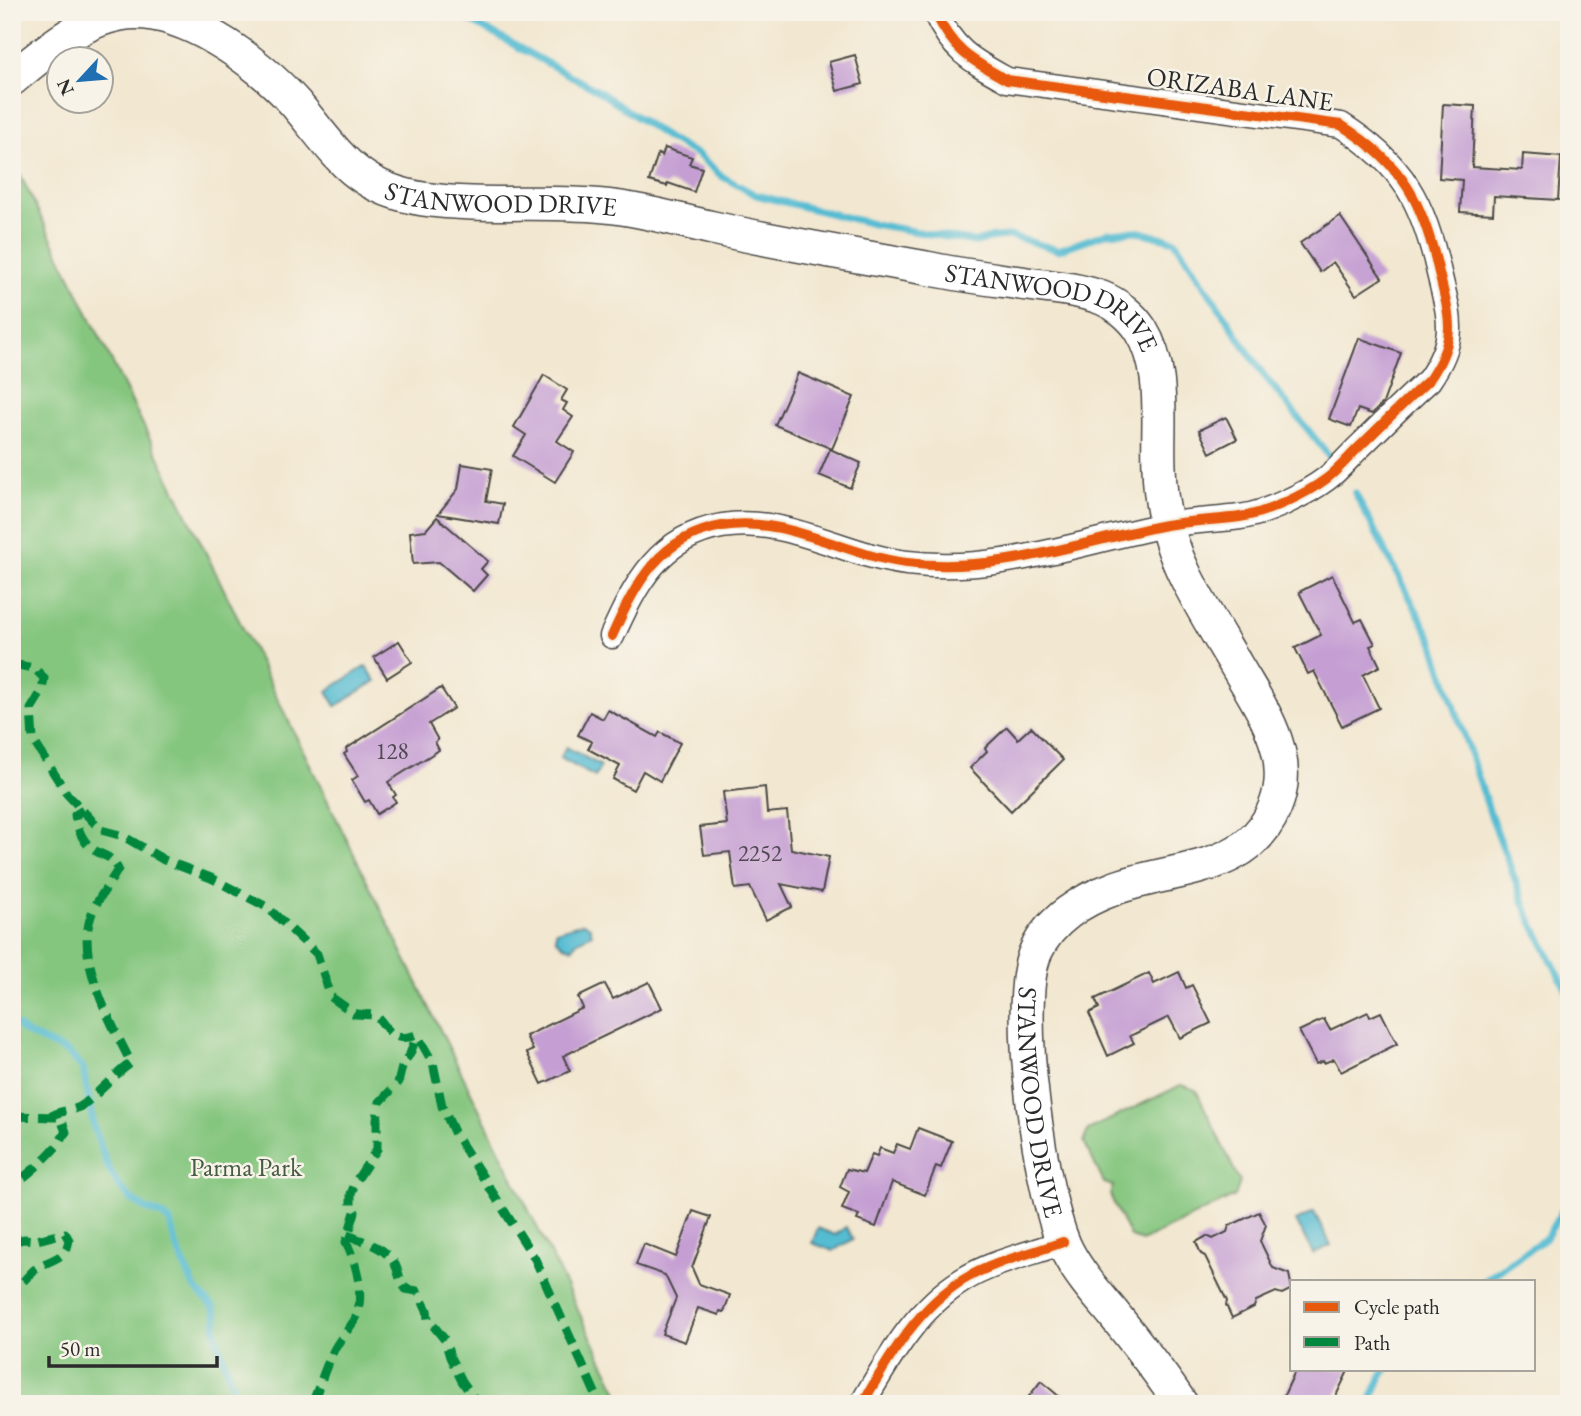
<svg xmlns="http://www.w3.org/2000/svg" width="1581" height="1416" viewBox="0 0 1581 1416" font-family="'EB Garamond',serif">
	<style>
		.green { fill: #85c67f; stroke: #587855; stroke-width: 2 }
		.water { fill: #55bcd2; stroke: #40747e; stroke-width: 2 }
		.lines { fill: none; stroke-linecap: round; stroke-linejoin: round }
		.stream { stroke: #55bcd2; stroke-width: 7 }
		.building { fill: #c59fd3 }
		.street-casing { stroke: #494744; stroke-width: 27 }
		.secondary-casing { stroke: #494744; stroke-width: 36 }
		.street { stroke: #fff; stroke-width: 24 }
		.secondary { stroke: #fff; stroke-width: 33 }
		.quiet { stroke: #00873e; stroke-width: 9; stroke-dasharray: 18 9; stroke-linecap: butt }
		.cycleway-casing { stroke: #f7f3e8; stroke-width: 15 }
		.cycleway { stroke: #e8590c; stroke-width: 10 }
		.labels { text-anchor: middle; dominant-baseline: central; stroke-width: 5; stroke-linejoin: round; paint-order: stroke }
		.number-label { font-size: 23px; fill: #524855 }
		.street-label { font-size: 26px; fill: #2b2b2b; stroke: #f7f3e8 }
		.park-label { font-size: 26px; fill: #465a44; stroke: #f7f3e8 }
	</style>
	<rect width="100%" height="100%" fill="#f7f3e8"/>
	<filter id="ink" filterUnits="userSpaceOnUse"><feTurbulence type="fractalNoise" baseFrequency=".0143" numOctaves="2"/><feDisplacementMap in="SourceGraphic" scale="14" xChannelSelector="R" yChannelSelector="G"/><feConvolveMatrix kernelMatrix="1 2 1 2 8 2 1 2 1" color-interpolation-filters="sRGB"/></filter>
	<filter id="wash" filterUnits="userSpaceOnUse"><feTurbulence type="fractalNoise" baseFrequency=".00686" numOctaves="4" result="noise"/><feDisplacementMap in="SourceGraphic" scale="28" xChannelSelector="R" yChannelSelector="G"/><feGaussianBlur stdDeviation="1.57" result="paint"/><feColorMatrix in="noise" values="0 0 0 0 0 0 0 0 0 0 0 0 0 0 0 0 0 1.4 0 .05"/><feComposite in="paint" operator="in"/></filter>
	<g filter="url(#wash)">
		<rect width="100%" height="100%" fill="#f2e7d0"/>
		<!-- green -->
		<g class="green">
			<path d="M 12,158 L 624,1404 L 12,1404 Z"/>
			<path d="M 1181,1085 L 1196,1090 L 1240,1182 L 1235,1196 L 1142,1241 L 1130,1237 L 1110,1195 L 1113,1186 L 1104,1183 L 1084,1142 L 1088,1130 Z"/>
		</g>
		<!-- water -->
		<g class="water">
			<path d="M 366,666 L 376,681 L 336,706 L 327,691 Z"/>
			<path d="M 566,747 L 601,766 L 595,777 L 560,758 Z"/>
			<path d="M 583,923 L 590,927 L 592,934 L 576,942 L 573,948 L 564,946 L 556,939 L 556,931 Z"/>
			<path d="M 1314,1212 L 1331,1245 L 1313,1254 L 1296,1221 Z"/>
			<path d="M 846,1227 L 853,1239 L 833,1251 L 812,1243 L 818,1228 L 835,1235 Z"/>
		</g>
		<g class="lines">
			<!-- stream -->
			<g class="stream">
				<path d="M 454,12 L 600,92 L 669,139 L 698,155 L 723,177 L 756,195 L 873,224 L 975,242 L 995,237 L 1011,236 L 1058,250 L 1107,233 L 1136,231 L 1175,241 L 1263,374 L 1329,456"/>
				<path d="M 1355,493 L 1433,642 L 1490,813 L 1528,914 L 1569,995"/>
				<path d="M 12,1022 L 26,1033 L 67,1052 L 83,1068 L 94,1128 L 107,1165 L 118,1185 L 131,1199 L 146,1209 L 162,1215 L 170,1222 L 175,1243 L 194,1287 L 214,1308 L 217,1317 L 215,1328 L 218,1343 L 232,1385"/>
				<path d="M 1484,1281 L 1546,1238 L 1569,1199"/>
				<path d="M 1369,1404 L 1381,1376 L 1387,1369"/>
			</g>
		</g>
		<g id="blocks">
			<!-- building -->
			<g class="building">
				<path d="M 855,55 L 863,84 L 837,91 L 829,62 Z"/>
				<path d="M 1443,104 L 1475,106 L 1472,167 L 1522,170 L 1523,154 L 1561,157 L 1558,200 L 1494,196 L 1493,214 L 1460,212 L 1462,180 L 1439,178 Z"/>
				<path d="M 665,148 L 692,157 L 689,164 L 702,168 L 694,192 L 668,183 L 667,186 L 649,181 L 658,154 L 662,156 Z"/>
				<path d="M 1340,216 L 1382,278 L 1356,295 L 1333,262 L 1320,272 L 1300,243 Z"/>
				<path d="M 1359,338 L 1401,353 L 1383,403 L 1372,414 L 1358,409 L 1351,427 L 1329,419 Z"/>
				<path d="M 798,373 L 854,397 L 832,449 L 775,425 Z"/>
				<path d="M 544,375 L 567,390 L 561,400 L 567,403 L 563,410 L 573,417 L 557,441 L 574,452 L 555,482 L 513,456 L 526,435 L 514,427 Z"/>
				<path d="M 1226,417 L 1237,439 L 1210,453 L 1199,430 Z"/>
				<path d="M 830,449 L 861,463 L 850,488 L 819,475 Z"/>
				<path d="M 462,464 L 492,469 L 486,501 L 503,504 L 499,524 L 438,514 L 458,489 Z"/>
				<path d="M 437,517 L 488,561 L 481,569 L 487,575 L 473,591 L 439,562 L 413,564 L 410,532 L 426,530 Z"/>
				<path d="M 1332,575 L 1355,622 L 1362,619 L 1375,644 L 1370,646 L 1380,666 L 1363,675 L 1379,708 L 1342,726 L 1314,671 L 1308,674 L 1295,648 L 1321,635 L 1299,592 Z"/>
				<path d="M 399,641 L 412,662 L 387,678 L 374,657 Z"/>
				<path d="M 441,688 L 454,708 L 429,724 L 438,740 L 435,742 L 439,750 L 388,782 L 396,795 L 393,797 L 396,802 L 377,814 L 369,800 L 365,802 L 352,780 L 358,776 L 344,754 L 347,752 L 346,749 Z"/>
				<path d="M 608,710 L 657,737 L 660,732 L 680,743 L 660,781 L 643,771 L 633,790 L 613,779 L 620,766 L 588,749 L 592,742 L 578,735 L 590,712 L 603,719 Z"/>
				<path d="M 1007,727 L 1018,739 L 1031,727 L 1063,760 L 1011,811 L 970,768 L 987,751 L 985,748 Z"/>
				<path d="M 765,787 L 767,813 L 787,811 L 791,849 L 829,857 L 822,892 L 781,884 L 792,907 L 766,920 L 750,887 L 735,889 L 730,852 L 704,855 L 700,827 L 727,824 L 723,792 Z"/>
				<path d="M 1179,972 L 1186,988 L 1192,985 L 1211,1023 L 1180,1038 L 1169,1017 L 1130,1036 L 1134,1043 L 1108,1056 L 1089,1013 L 1099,1008 L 1095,999 L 1149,973 L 1154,984 Z"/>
				<path d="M 649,982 L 662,1008 L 563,1056 L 570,1071 L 542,1084 L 527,1053 L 533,1050 L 526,1036 L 583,1008 L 578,997 L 605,984 L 613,999 Z"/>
				<path d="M 1368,1012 L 1370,1017 L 1381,1012 L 1397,1044 L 1341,1072 L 1334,1059 L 1324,1063 L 1323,1061 L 1316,1064 L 1299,1031 L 1324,1019 L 1330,1030 Z"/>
				<path d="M 918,1128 L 952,1141 L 941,1168 L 936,1166 L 925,1195 L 892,1182 L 876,1227 L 857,1220 L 859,1215 L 842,1209 L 849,1192 L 840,1187 L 847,1169 L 864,1173 L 872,1154 L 877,1156 L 880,1148 L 893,1153 L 897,1144 L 910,1149 Z"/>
				<path d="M 693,1211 L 711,1217 L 692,1268 L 699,1284 L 730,1295 L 724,1312 L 720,1311 L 719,1315 L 698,1308 L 685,1342 L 662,1334 L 676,1298 L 665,1275 L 636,1265 L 644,1244 L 676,1257 Z"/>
				<path d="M 1259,1212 L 1266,1225 L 1260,1241 L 1273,1268 L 1289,1274 L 1292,1289 L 1282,1294 L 1276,1292 L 1256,1301 L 1254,1307 L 1232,1318 L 1226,1305 L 1227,1301 L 1205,1256 L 1201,1254 L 1196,1242 L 1207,1236 L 1213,1239 L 1227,1232 L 1229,1226 Z"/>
				<path d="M 1296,1369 L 1349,1369 L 1332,1404 L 1280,1404 Z"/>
				<path d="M 1041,1381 L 1068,1404 L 1023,1404 Z"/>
			</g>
		</g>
	</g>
	<g filter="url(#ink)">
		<use href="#blocks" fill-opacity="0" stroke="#494744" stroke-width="2"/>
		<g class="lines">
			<!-- street casing -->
			<g class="street-casing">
				<g id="street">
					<path d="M 612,636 C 636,583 659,537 722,526 C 786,515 845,556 907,563 C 1001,574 1077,542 1166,525 C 1191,521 1216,520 1240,517 C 1265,514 1306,494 1326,479 C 1337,471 1347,459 1357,449 C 1381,426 1404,402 1429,380 C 1458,338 1450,319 1439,273 C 1423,202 1404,165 1341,125 L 1007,80 C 971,60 953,51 935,12"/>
					<path d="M 862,1404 C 889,1358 916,1309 963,1280 C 992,1262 1030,1254 1063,1242"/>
				</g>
			</g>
			<!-- secondary casing -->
			<g class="secondary-casing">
				<g id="secondary">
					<path id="s1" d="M 12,79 C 42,54 80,21 120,14 C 179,3 258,61 295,103 C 337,152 353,188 423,199 C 486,208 551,199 614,207 C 648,211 680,221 713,228 C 784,244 855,255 926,268 C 959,275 993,279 1027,284 C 1051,287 1078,289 1102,298 C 1117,304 1132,316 1141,330 C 1166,370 1157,421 1159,467 C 1160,505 1169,543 1186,577 C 1201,607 1219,636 1236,665 C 1261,708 1296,756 1275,807 C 1249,874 1170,867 1113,889 C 1082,900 1050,920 1036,951 C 1012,1002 1041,1200 1067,1251 C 1079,1274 1096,1293 1112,1312 C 1136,1342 1160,1372 1181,1404"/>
				</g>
			</g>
			<!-- street -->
			<use href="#street" class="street"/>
			<!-- secondary -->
			<use href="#secondary" class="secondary"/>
			<!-- quiet -->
			<g class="quiet">
				<path d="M 12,664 L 34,668 L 44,678 L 42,691 L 31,709 L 33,740 L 67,794 L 101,830 L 123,836 L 164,860 L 211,878 L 267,907 L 317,954 L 331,997 L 355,1014 L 376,1015 C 390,1032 393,1043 417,1035 L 433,1063 L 442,1106 L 454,1132 L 535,1259 L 600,1404"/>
				<path d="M 12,1116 L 57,1117 L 61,1119 L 66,1132 C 63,1135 62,1139 60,1142 C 52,1152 23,1182 12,1183"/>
				<path d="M 49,1118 C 61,1108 74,1113 84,1104 C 101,1091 113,1076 131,1063 C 112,1024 75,960 91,916 C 96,900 110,884 118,869 C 108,852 106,859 93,849 C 82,842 77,827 75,815 L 83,810"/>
				<path d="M 347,1235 C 365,1242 390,1248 397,1269 C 400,1278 400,1281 406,1289 L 417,1291 L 427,1310 L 428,1319 L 445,1340 L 450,1357 L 462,1381 L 478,1404"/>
				<path d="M 12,1242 L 24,1239 L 37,1240 L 65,1233 L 69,1240 C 66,1261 47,1259 33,1271 C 26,1278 21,1285 12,1290"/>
				<path d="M 312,1404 C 320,1385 326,1365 335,1348 C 341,1338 348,1330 354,1321 C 366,1299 357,1263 346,1242 L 355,1212 L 351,1208 L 351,1194 L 356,1181 L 377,1149 L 377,1119 L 380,1102 L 398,1083 L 403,1063 L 410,1054 L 417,1035"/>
			</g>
			<!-- cycleway casing -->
			<g class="cycleway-casing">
				<g id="cycleway">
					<path d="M 612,636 C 636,583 659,537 722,526 C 786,515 845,556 907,563 C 1001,574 1077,542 1166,525 C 1191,521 1216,520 1240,517 C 1265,514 1306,494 1326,479 C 1337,471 1347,459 1357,449 C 1381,426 1404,402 1429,380 C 1458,338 1450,319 1439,273 C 1423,202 1404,165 1341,125 L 1007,80 C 971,60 953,51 935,12"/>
					<path d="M 862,1404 C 889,1358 916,1309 963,1280 C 992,1262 1030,1254 1063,1242"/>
				</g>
			</g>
			<!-- cycleway -->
			<use href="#cycleway" class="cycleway"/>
		</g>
	</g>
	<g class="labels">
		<!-- number labels -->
		<g class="number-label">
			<text x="392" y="751">128</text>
			<text x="760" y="853">2252</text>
		</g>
		<!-- street labels -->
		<g class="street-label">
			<text transform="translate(1240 89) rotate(8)">ORIZABA LANE</text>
			<text stroke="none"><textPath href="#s1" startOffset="574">STANWOOD DRIVE</textPath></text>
			<text stroke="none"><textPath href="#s1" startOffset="1141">STANWOOD DRIVE</textPath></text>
			<text stroke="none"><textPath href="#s1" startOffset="2188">STANWOOD DRIVE</textPath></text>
		</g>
		<!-- park labels -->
		<g class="park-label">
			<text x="246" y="1167">Parma Park</text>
		</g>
	</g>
	<!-- margin -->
	<rect width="1581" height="1416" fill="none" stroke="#f7f3e8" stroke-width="42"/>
	<!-- legend -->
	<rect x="1290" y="1280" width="245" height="91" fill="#f7f3e8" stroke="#a5a39c" stroke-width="2"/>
	<rect x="1304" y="1302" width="35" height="10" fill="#e8590c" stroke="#a5a39c" stroke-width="2"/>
	<text x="1354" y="1314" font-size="21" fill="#2b2b2b">Cycle path</text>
	<rect x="1304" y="1337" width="35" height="10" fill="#00873e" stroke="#a5a39c" stroke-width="2"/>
	<text x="1354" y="1350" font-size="21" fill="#2b2b2b">Path</text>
	<!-- north arrow -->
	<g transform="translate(80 80) rotate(244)"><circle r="33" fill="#f7f3e8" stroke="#a5a39c" stroke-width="2"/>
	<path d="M0-5L12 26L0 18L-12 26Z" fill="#1f6fb2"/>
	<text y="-10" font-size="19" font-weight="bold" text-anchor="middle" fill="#2b2b2b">N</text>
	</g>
	<!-- scale -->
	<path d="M49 1356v10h168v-10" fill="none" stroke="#2b2b2b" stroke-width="3.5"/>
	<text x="60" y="1356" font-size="21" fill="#2b2b2b" stroke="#f7f3e8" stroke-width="5" paint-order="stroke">50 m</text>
</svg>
